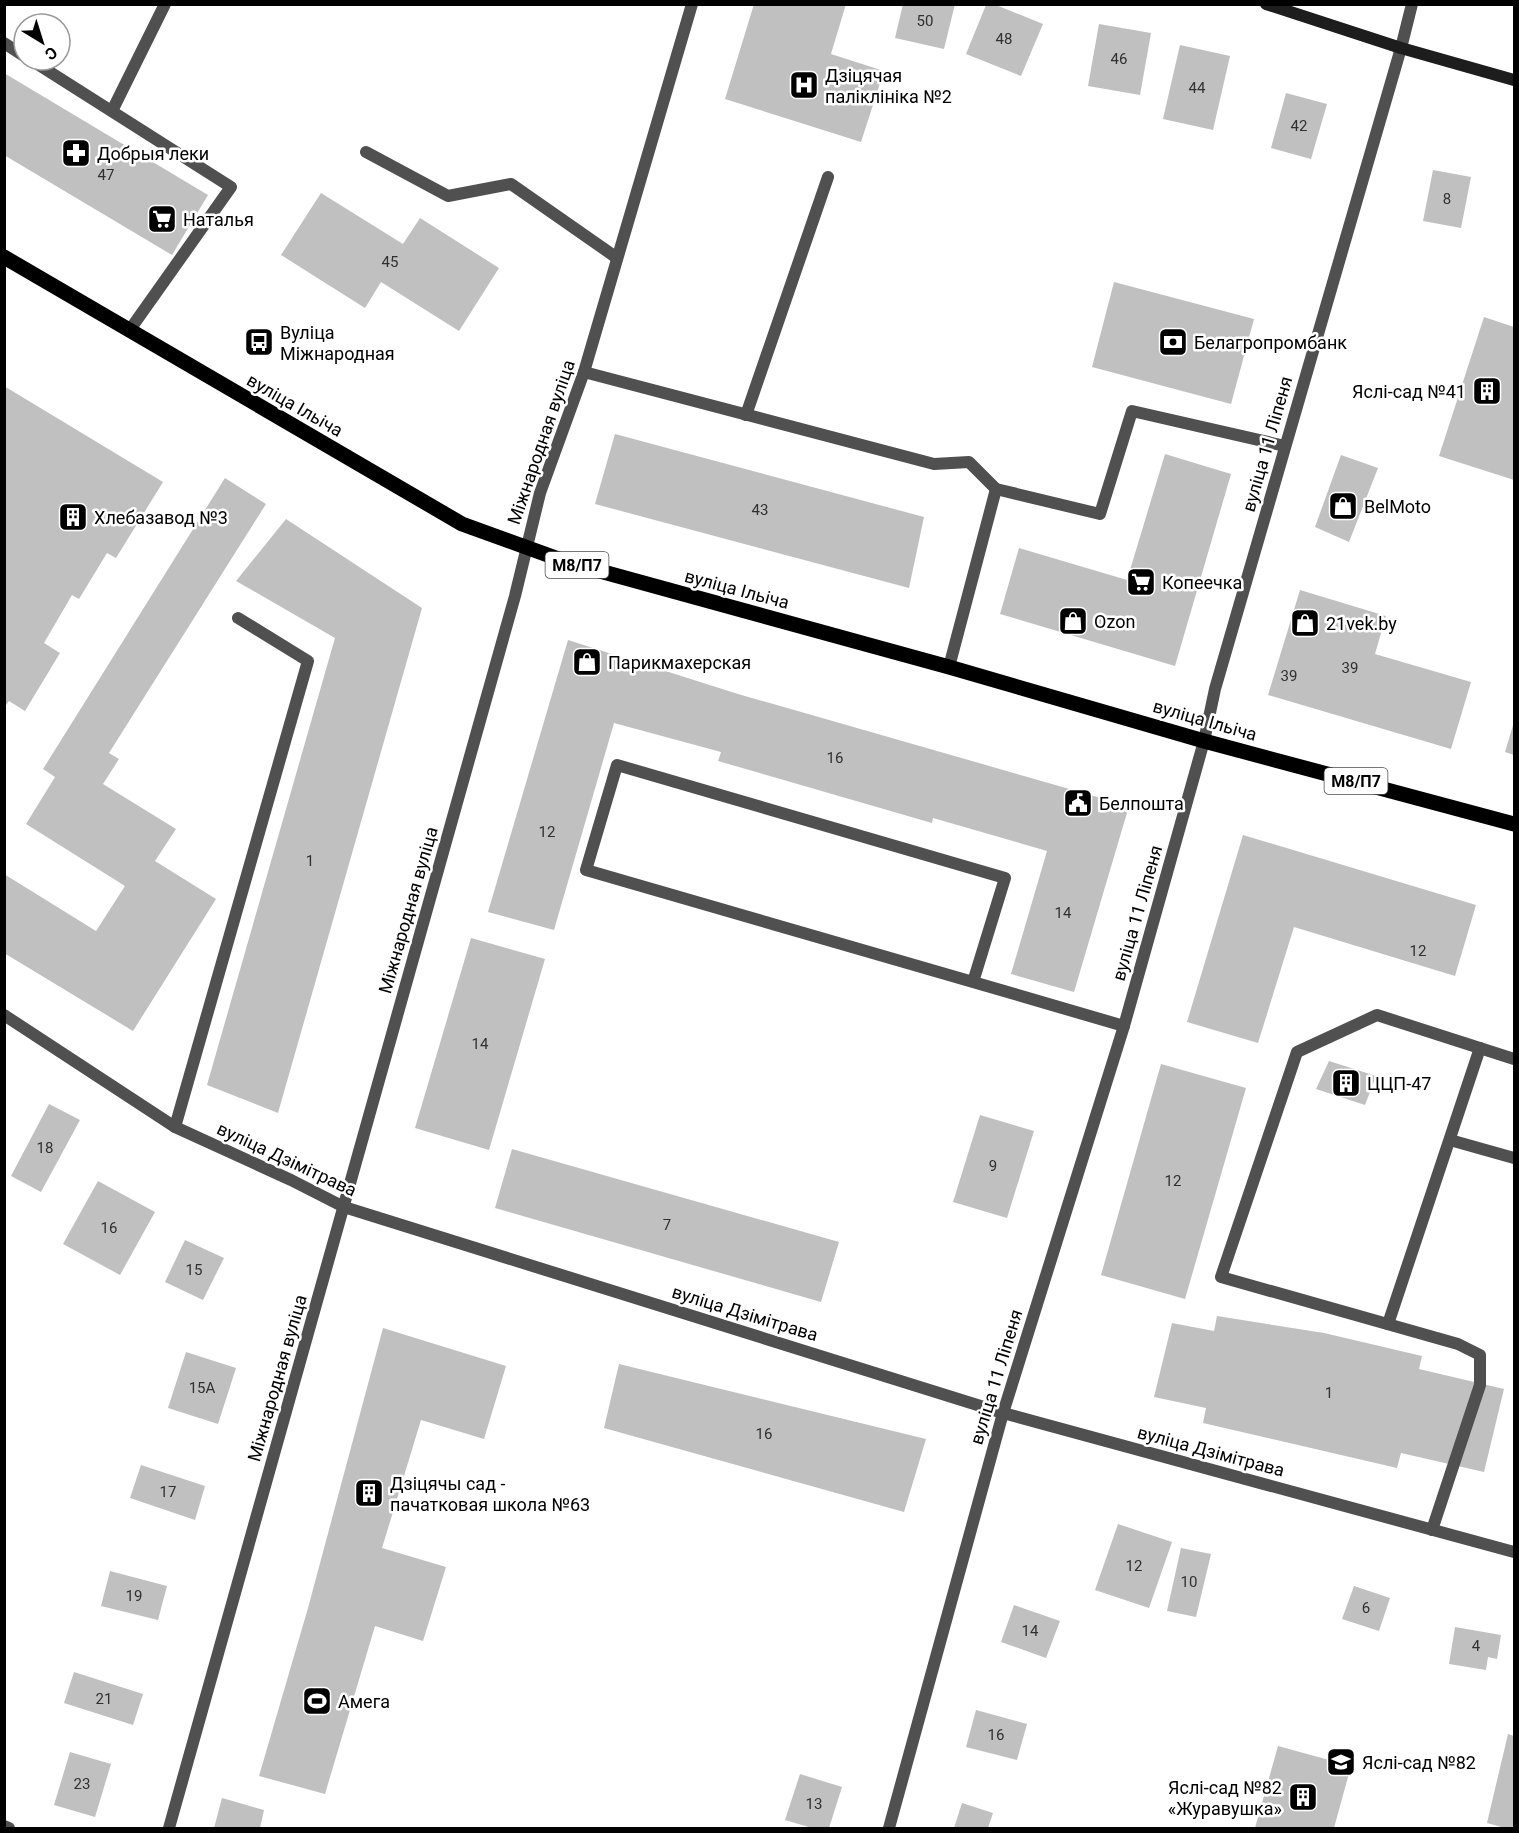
<svg xmlns="http://www.w3.org/2000/svg" width="1519" height="1833" viewBox="0 0 1519 1833" font-family="Roboto,sans-serif">
	<style>
		.building { fill: #c0c0c0 }
		.lines { fill: none; stroke-linecap: round; stroke-linejoin: round }
		.lane { stroke: #505050; stroke-width: 12 }
		.street { stroke: #505050; stroke-width: 12 }
		.secondary { stroke: #1d1d1d; stroke-width: 12 }
		.primary { stroke: #000; stroke-width: 15 }
		.labels { text-anchor: middle; dominant-baseline: central; stroke-width: 5; stroke-linejoin: round; paint-order: stroke }
		.number-label { font-size: 15px; fill: #303030 }
		.shield { fill: #fff; stroke: #4c4c4c; stroke-width: 1.5 }
		.shield-label { font-size: 16px; font-weight: bold; fill: #000 }
		.poi-label { font-size: 18px; fill: #000; stroke: #fff; text-anchor: start }
		.street-label { font-size: 18px; fill: #000; stroke: #fff }
	</style>
	<rect width="100%" height="100%" fill="#fff"/>
	<!-- building -->
	<g class="building">
		<path d="M 754,4 L 846,4 L 831,54 L 884,71 L 861,142 L 725,99 Z"/>
		<path d="M 903,4 L 955,4 L 944,49 L 895,38 Z"/>
		<path d="M 986,5 L 996,5 L 1043,24 L 1021,76 L 966,54 Z"/>
		<path d="M 1099,24 L 1151,33 L 1140,95 L 1088,86 Z"/>
		<path d="M 1180,45 L 1230,56 L 1213,130 L 1163,119 Z"/>
		<path d="M 4,73 L 208,195 L 172,255 L 4,155 Z"/>
		<path d="M 1286,93 L 1327,104 L 1311,159 L 1271,148 Z"/>
		<path d="M 1433,170 L 1471,177 L 1461,228 L 1423,221 Z"/>
		<path d="M 321,193 L 403,244 L 420,218 L 499,268 L 459,331 L 381,282 L 365,308 L 281,255 Z"/>
		<path d="M 1114,282 L 1254,319 L 1231,404 L 1092,367 Z"/>
		<path d="M 1484,317 L 1514,327 L 1514,480 L 1439,456 Z"/>
		<path d="M 4,386 L 163,482 L 116,558 L 107,553 L 79,599 L 72,595 L 44,643 L 60,653 L 25,711 L 9,701 L 4,708 Z"/>
		<path d="M 615,434 L 924,517 L 909,588 L 595,504 Z"/>
		<path d="M 1165,454 L 1231,474 L 1175,666 L 1000,614 L 1019,548 L 1127,580 Z"/>
		<path d="M 1341,455 L 1378,468 L 1349,542 L 1315,527 Z"/>
		<path d="M 225,478 L 266,504 L 109,753 L 119,759 L 103,784 L 176,829 L 155,861 L 216,899 L 133,1031 L 4,953 L 4,874 L 96,931 L 125,886 L 26,824 L 55,777 L 43,769 Z"/>
		<path d="M 286,519 L 422,608 L 278,1113 L 207,1085 L 335,638 L 236,581 Z"/>
		<path d="M 1300,590 L 1386,616 L 1375,654 L 1471,682 L 1451,749 L 1268,695 Z"/>
		<path d="M 568,640 L 738,694 L 1129,806 L 1074,992 L 1011,974 L 1047,851 L 933,818 L 932,823 L 718,761 L 721,752 L 614,723 L 554,930 L 488,912 Z"/>
		<path d="M 1514,722 L 1514,755 L 1505,752 Z"/>
		<path d="M 1243,835 L 1476,905 L 1455,976 L 1294,927 L 1258,1043 L 1187,1022 Z"/>
		<path d="M 471,938 L 545,959 L 489,1150 L 415,1128 Z"/>
		<path d="M 1329,1061 L 1376,1076 L 1365,1105 L 1316,1089 Z"/>
		<path d="M 1161,1064 L 1246,1088 L 1185,1299 L 1101,1275 Z"/>
		<path d="M 49,1104 L 80,1120 L 41,1192 L 11,1176 Z"/>
		<path d="M 980,1115 L 1034,1131 L 1007,1218 L 953,1202 Z"/>
		<path d="M 512,1149 L 839,1242 L 821,1302 L 495,1208 Z"/>
		<path d="M 98,1181 L 155,1212 L 120,1275 L 63,1244 Z"/>
		<path d="M 185,1240 L 224,1258 L 203,1300 L 165,1282 Z"/>
		<path d="M 1217,1316 L 1324,1333 L 1422,1356 L 1419,1369 L 1504,1389 L 1484,1472 L 1401,1453 L 1397,1468 L 1203,1423 L 1206,1408 L 1154,1397 L 1172,1323 L 1214,1331 Z"/>
		<path d="M 383,1328 L 506,1366 L 484,1439 L 421,1420 L 382,1548 L 446,1567 L 423,1641 L 375,1626 L 325,1794 L 259,1776 L 308,1608 Z"/>
		<path d="M 186,1352 L 236,1368 L 218,1424 L 168,1408 Z"/>
		<path d="M 619,1364 L 926,1439 L 904,1512 L 604,1428 Z"/>
		<path d="M 141,1465 L 205,1486 L 195,1520 L 130,1498 Z"/>
		<path d="M 1118,1524 L 1172,1542 L 1149,1608 L 1095,1590 Z"/>
		<path d="M 1181,1548 L 1211,1554 L 1196,1617 L 1167,1611 Z"/>
		<path d="M 110,1571 L 167,1586 L 158,1620 L 101,1606 Z"/>
		<path d="M 1354,1586 L 1390,1598 L 1379,1631 L 1342,1619 Z"/>
		<path d="M 1014,1605 L 1060,1621 L 1046,1658 L 1001,1642 Z"/>
		<path d="M 1455,1627 L 1501,1635 L 1497,1659 L 1488,1657 L 1486,1670 L 1449,1664 Z"/>
		<path d="M 74,1672 L 143,1694 L 133,1725 L 64,1703 Z"/>
		<path d="M 976,1710 L 1027,1724 L 1017,1760 L 966,1747 Z"/>
		<path d="M 1508,1734 L 1514,1736 L 1514,1828 L 1505,1828 L 1487,1823 Z"/>
		<path d="M 1278,1746 L 1351,1766 L 1334,1828 L 1255,1828 Z"/>
		<path d="M 70,1752 L 111,1764 L 95,1817 L 54,1805 Z"/>
		<path d="M 800,1774 L 842,1787 L 829,1828 L 812,1828 L 785,1820 Z"/>
		<path d="M 222,1798 L 264,1810 L 260,1828 L 214,1828 Z"/>
		<path d="M 962,1803 L 993,1813 L 988,1828 L 954,1828 Z"/>
	</g>
	<g class="lines">
		<!-- lane -->
		<g class="lane">
			<path d="M 4,43 L 24,56"/>
			<path d="M 31,60 L 231,187 L 129,331"/>
			<path d="M 112,111 L 165,4"/>
			<path d="M 366,152 L 448,196 L 511,184 L 617,258"/>
			<path d="M 584,372 L 934,464 L 969,462 L 996,489"/>
			<path d="M 746,415 L 828,177"/>
			<path d="M 949,667 L 996,489 L 1100,514 L 1132,411 L 1285,446"/>
			<path d="M 973,982 L 586,870 L 617,765 L 1005,878 L 973,982 L 1124,1026"/>
			<path d="M 175,1127 L 308,661 L 238,618"/>
			<path d="M 1450,1140 L 1514,1158"/>
			<path d="M 1388,1324 L 1480,1048"/>
			<path d="M 1432,1530 L 1480,1385 L 1480,1355 L 1458,1344 L 1221,1277 L 1297,1052 L 1377,1015 L 1514,1059"/>
		</g>
		<!-- street -->
		<g class="street">
			<path d="M 4,1015 L 175,1127 L 291,1180 L 344,1207 L 1003,1413 L 1514,1552"/>
			<path d="M 4,1826 L 9,1828"/>
			<path d="M 169,1828 L 515,596 L 540,493 L 584,372 L 692,4"/>
			<path d="M 889,1828 L 1003,1413 L 1124,1026 L 1204,741 L 1215,689 L 1401,48 L 1412,4"/>
		</g>
		<!-- secondary -->
		<path class="secondary" d="M 1266,4 L 1401,48 L 1514,80"/>
		<!-- primary -->
		<path class="primary" d="M 4,257 L 462,524 L 567,562 L 949,667 L 1204,741 L 1514,824"/>
	</g>
	<!-- icons -->
	<defs>
		<g id="hospital-square" transform="scale(1.5)"><rect x="-9" y="-9" width="18" height="18" rx="4" fill="#000" stroke="#fff"/><path d="M-5-5h3v3.5h4V-5h3V5h-3V1.5h-4V5h-3Z" fill="#fff"/></g>
		<g id="pharmacy-square" transform="scale(1.5)"><rect x="-9" y="-9" width="18" height="18" rx="4" fill="#000" stroke="#fff"/><path d="M-2-6h4v4h4v4h-4v4h-4v-4h-4v-4h4Z" fill="#fff"/></g>
		<g id="supermarket-square" transform="scale(1.5)"><rect x="-9" y="-9" width="18" height="18" rx="4" fill="#000" stroke="#fff"/><path d="M-6-5.5h2.5l.6 2H6L4.5 2H-2.5L-4.4-4H-6ZM-1.5 3.2a1.3 1.3 0 1 0 .1 0ZM3 3.2a1.3 1.3 0 1 0 .1 0Z" fill="#fff"/></g>
		<g id="bus-square" transform="scale(1.5)"><rect x="-9" y="-9" width="18" height="18" rx="4" fill="#000" stroke="#fff"/><path d="M-5-6H5V4H4V6H2V4H-2V6H-4V4H-5ZM-3.5-4V0h7V-4ZM-3.5 1.2v1.5H-2V1.2ZM2 1.2v1.5H3.5V1.2Z" fill="#fff"/></g>
		<g id="bank-square" transform="scale(1.5)"><rect x="-9" y="-9" width="18" height="18" rx="4" fill="#000" stroke="#fff"/><path d="M-6-4H6V4H-6ZM0-2.3a2.3 2.3 0 1 0 0 4.6a2.3 2.3 0 1 0 0-4.6Z" fill="#fff"/></g>
		<g id="building-square" transform="scale(1.5)"><rect x="-9" y="-9" width="18" height="18" rx="4" fill="#000" stroke="#fff"/><path d="M-4-6H4V6H1V3H-1V6H-4ZM-2.5-4.3h1.7v1.8h-1.7ZM.8-4.3h1.7v1.8H.8ZM-2.5-1h1.7V.8h-1.7ZM.8-1h1.7V.8H.8Z" fill="#fff"/></g>
		<g id="shop-square" transform="scale(1.5)"><rect x="-9" y="-9" width="18" height="18" rx="4" fill="#000" stroke="#fff"/><path d="M-5-2.5h2.3a2.7 3.5 0 0 1 5.4 0H5L5.5 6h-11ZM-1.5-2.5h3a1.5 2.3 0 0 0-3 0Z" fill="#fff"/></g>
		<g id="civic-square" transform="scale(1.5)"><rect x="-9" y="-9" width="18" height="18" rx="4" fill="#000" stroke="#fff"/><path d="M-.6-6.5H3V-4.5H.6V-3L4-1V1h2V6H-6V1h2V-1L-.6-3ZM-1.2 2.5V6h2.4V2.5Z" fill="#fff"/></g>
		<g id="stadium-square" transform="scale(1.5)"><rect x="-9" y="-9" width="18" height="18" rx="4" fill="#000" stroke="#fff"/><path d="M0-5a6.5 5 0 1 0 0 10a6.5 5 0 1 0 0-10ZM-3.5-1.8h7v3.6h-7Z" fill="#fff"/></g>
		<g id="school-square" transform="scale(1.5)"><rect x="-9" y="-9" width="18" height="18" rx="4" fill="#000" stroke="#fff"/><path d="M0-5L7-2L0 1L-7-2ZM-4 1L0 2.5L4 1V4Q0 6-4 4Z" fill="#fff"/></g>
	</defs>
	<g fill-rule="evenodd">
		<use href="#hospital-square" x="804" y="85"/>
		<use href="#pharmacy-square" x="76" y="153"/>
		<use href="#supermarket-square" x="162" y="219"/>
		<use href="#bus-square" x="259" y="342"/>
		<use href="#bank-square" x="1173" y="342"/>
		<use href="#building-square" x="1487" y="391"/>
		<use href="#shop-square" x="1343" y="506"/>
		<use href="#building-square" x="73" y="517"/>
		<use href="#supermarket-square" x="1141" y="582"/>
		<use href="#shop-square" x="1073" y="621"/>
		<use href="#shop-square" x="1305" y="623"/>
		<use href="#shop-square" x="587" y="662"/>
		<use href="#civic-square" x="1078" y="803"/>
		<use href="#building-square" x="1346" y="1083"/>
		<use href="#building-square" x="369" y="1493"/>
		<use href="#stadium-square" x="317" y="1701"/>
		<use href="#school-square" x="1341" y="1762"/>
		<use href="#building-square" x="1303" y="1797"/>
	</g>
	<g class="labels">
		<!-- number labels -->
		<g class="number-label">
			<text x="925" y="21">50</text>
			<text x="1004" y="39">48</text>
			<text x="1119" y="59">46</text>
			<text x="1197" y="88">44</text>
			<text x="1299" y="126">42</text>
			<text x="106" y="175">47</text>
			<text x="1447" y="199">8</text>
			<text x="390" y="262">45</text>
			<text x="760" y="510">43</text>
			<text x="1350" y="668">39</text>
			<text x="1289" y="676">39</text>
			<text x="835" y="758">16</text>
			<text x="547" y="832">12</text>
			<text x="310" y="861">1</text>
			<text x="1063" y="913">14</text>
			<text x="1418" y="951">12</text>
			<text x="480" y="1044">14</text>
			<text x="45" y="1148">18</text>
			<text x="993" y="1166">9</text>
			<text x="1173" y="1181">12</text>
			<text x="667" y="1225">7</text>
			<text x="109" y="1228">16</text>
			<text x="194" y="1270">15</text>
			<text x="202" y="1388">15А</text>
			<text x="1329" y="1393">1</text>
			<text x="764" y="1434">16</text>
			<text x="168" y="1492">17</text>
			<text x="1134" y="1566">12</text>
			<text x="1189" y="1582">10</text>
			<text x="134" y="1596">19</text>
			<text x="1366" y="1608">6</text>
			<text x="1030" y="1631">14</text>
			<text x="1476" y="1646">4</text>
			<text x="104" y="1699">21</text>
			<text x="996" y="1735">16</text>
			<text x="82" y="1784">23</text>
			<text x="814" y="1804">13</text>
		</g>
		<!-- shield labels -->
		<g class="shield">
			<rect x="545.5" y="552" width="63" height="26" rx="4.5"/>
			<rect x="1324.5" y="768" width="63" height="26" rx="4.5"/>
		</g>
		<g class="shield-label">
			<text x="577" y="565">М8/П7</text>
			<text x="1356" y="781">М8/П7</text>
		</g>
		<!-- poi labels -->
		<g class="poi-label">
			<text x="825" y="75">Дзіцячая<tspan x="825" dy="21">паліклініка №2</tspan></text>
			<text x="97" y="153">Добрыя леки</text>
			<text x="183" y="219">Наталья</text>
			<text x="280" y="332">Вуліца<tspan x="280" dy="21">Міжнародная</tspan></text>
			<text x="1194" y="342">Белагропромбанк</text>
			<text x="1466" y="391" text-anchor="end">Яслі-сад №41</text>
			<text x="1364" y="506">BelMoto</text>
			<text x="94" y="517">Хлебазавод №3</text>
			<text x="1162" y="582">Копеечка</text>
			<text x="1094" y="621">Ozon</text>
			<text x="1326" y="623">21vek.by</text>
			<text x="608" y="662">Парикмахерская</text>
			<text x="1099" y="803">Белпошта</text>
			<text x="1367" y="1083">ЦЦП-47</text>
			<text x="390" y="1483">Дзіцячы сад -<tspan x="390" dy="21">пачатковая школа №63</tspan></text>
			<text x="338" y="1701">Амега</text>
			<text x="1362" y="1762">Яслі-сад №82</text>
			<text x="1282" y="1787" text-anchor="end">Яслі-сад №82<tspan x="1282" dy="21">«Журавушка»</tspan></text>
		</g>
		<!-- street labels -->
		<g class="street-label">
			<text transform="translate(295 405) rotate(30)">вуліца Ільіча</text>
			<text transform="translate(541 442) rotate(-71)">Міжнародная вуліца</text>
			<text transform="translate(1267 444) rotate(-74)">вуліца 11 Ліпеня</text>
			<text transform="translate(737 589) rotate(15)">вуліца Ільіча</text>
			<text transform="translate(1205 720) rotate(16)">вуліца Ільіча</text>
			<text transform="translate(408 910) rotate(-74)">Міжнародная вуліца</text>
			<text transform="translate(1137 913) rotate(-74)">вуліца 11 Ліпеня</text>
			<text transform="translate(287 1159) rotate(25)">вуліца Дзімітрава</text>
			<text transform="translate(745 1313) rotate(17)">вуліца Дзімітрава</text>
			<text transform="translate(996 1377) rotate(-73)">вуліца 11 Ліпеня</text>
			<text transform="translate(277 1378) rotate(-74)">Міжнародная вуліца</text>
			<text transform="translate(1211 1451) rotate(15)">вуліца Дзімітрава</text>
		</g>
	</g>
	<!-- border -->
	<rect width="1519" height="1833" fill="none" stroke="#000000" stroke-width="12"/>
	<!-- north arrow -->
	<g transform="translate(42 42) rotate(142)"><circle r="28" fill="#ffffff" stroke="#999999" stroke-width="1.5"/>
	<path d="M0-4.5L10 22L0 15L-10 22Z" fill="#000000"/>
	<text y="-9" font-size="16" font-weight="bold" text-anchor="middle" fill="#000000">С</text>
	</g>
</svg>
